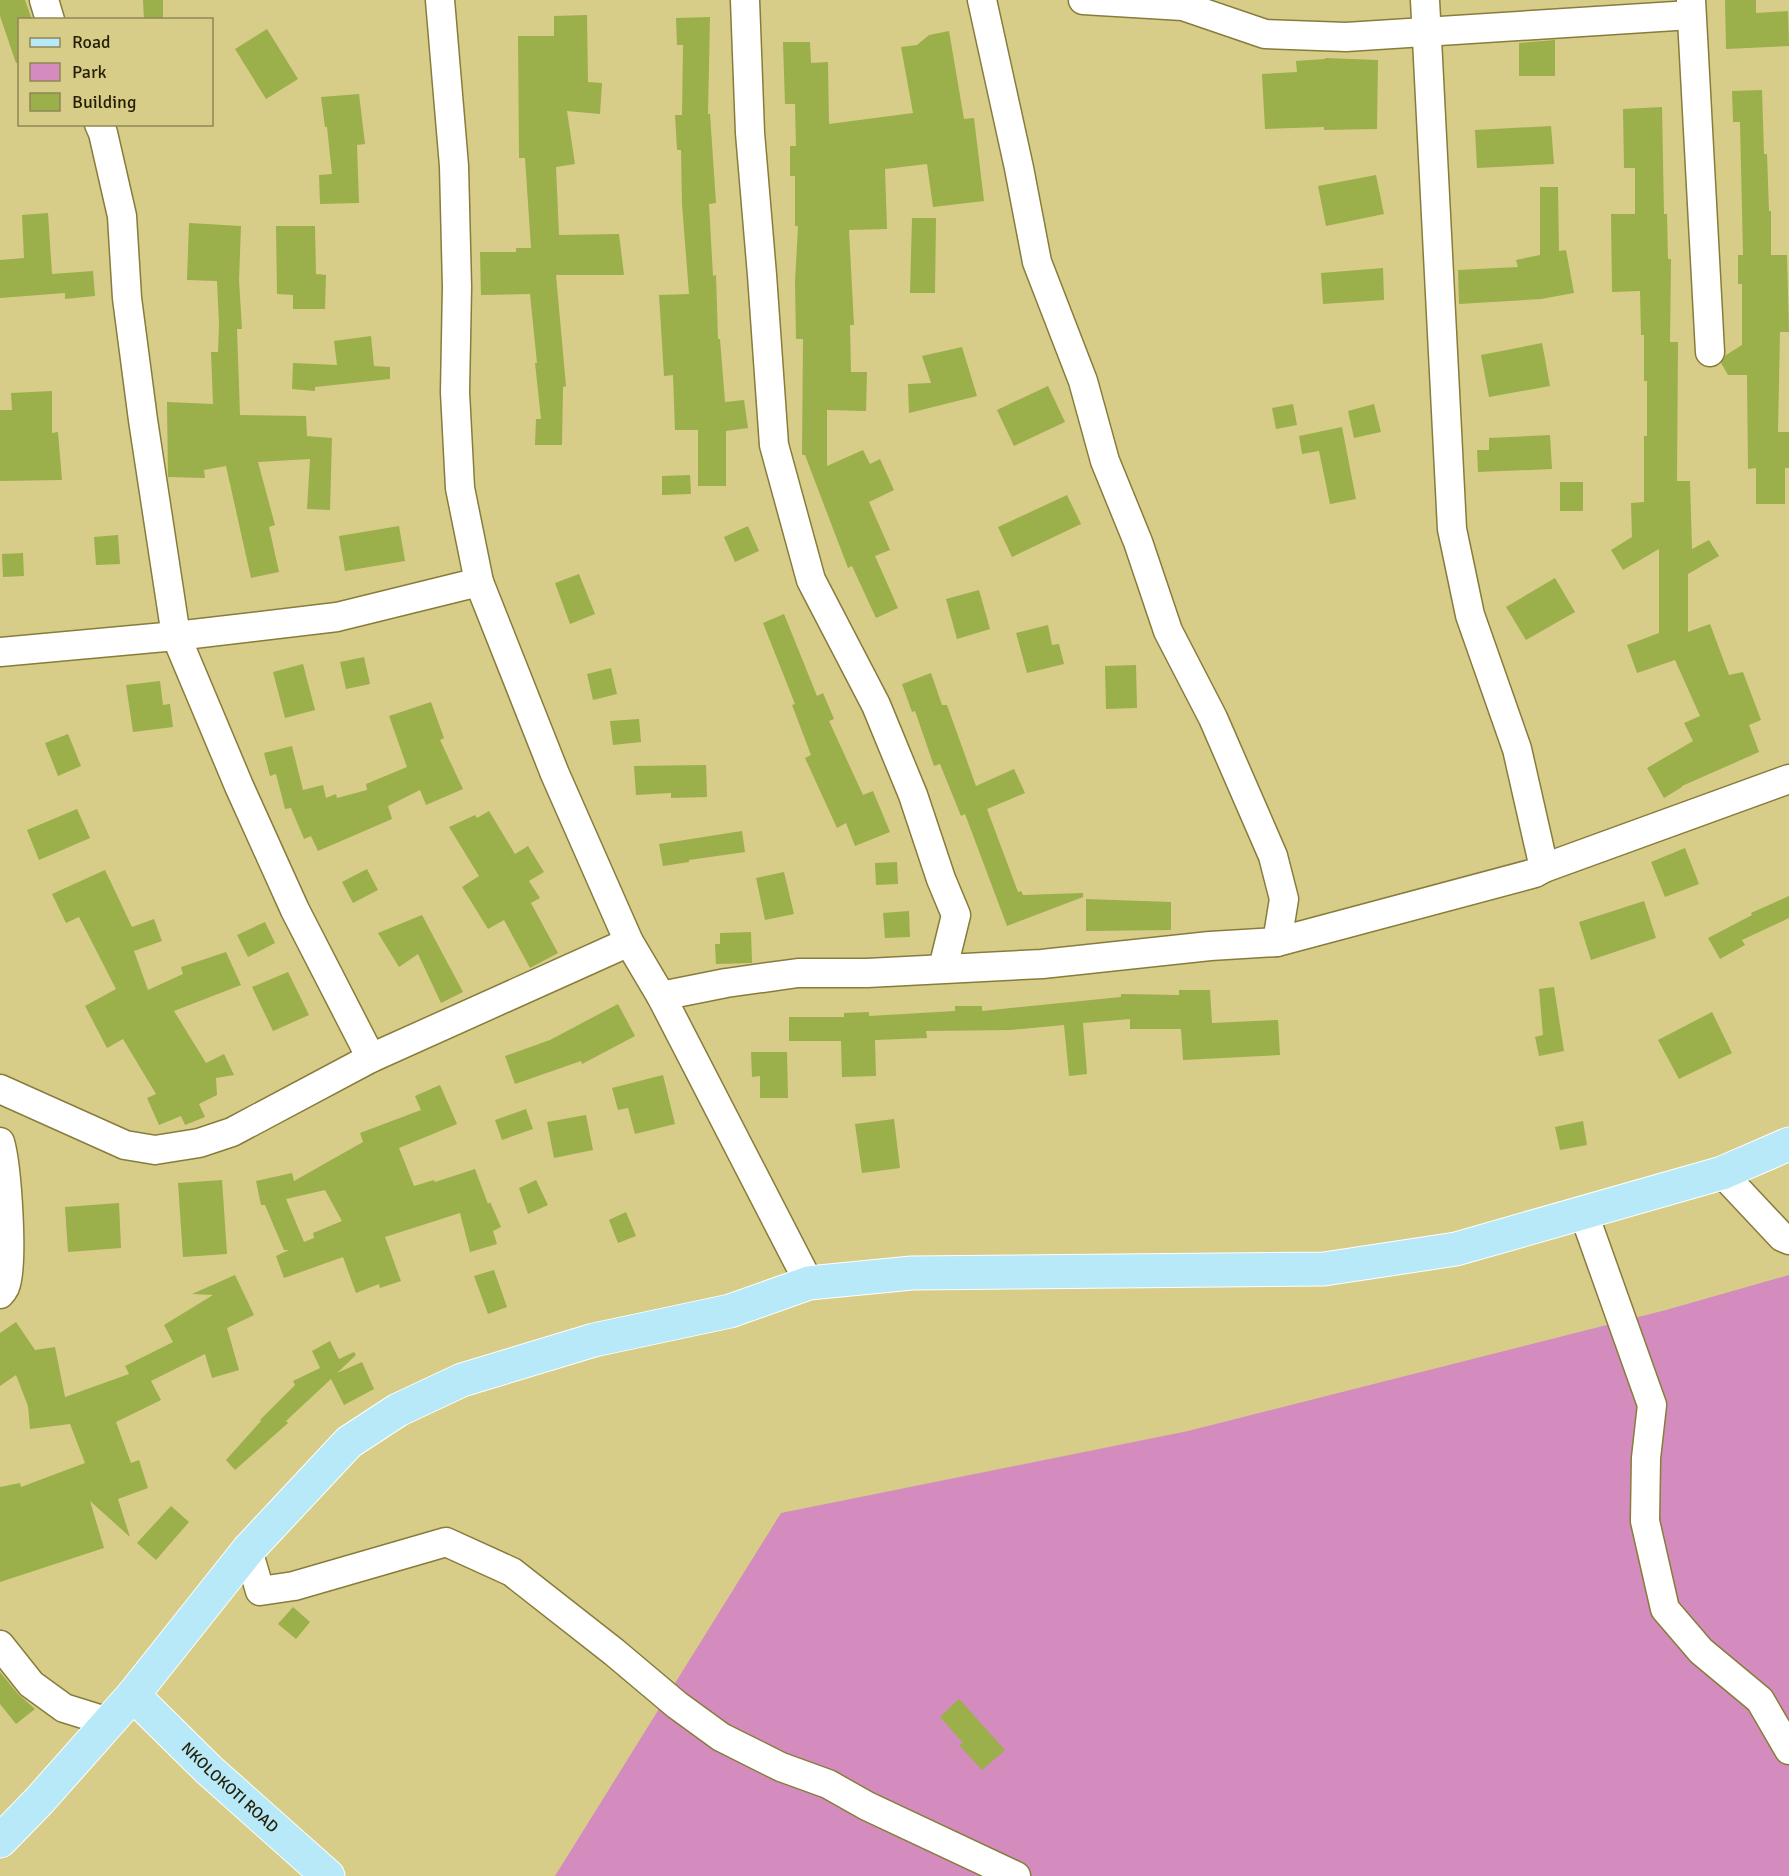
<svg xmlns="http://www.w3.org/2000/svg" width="1789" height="1876" viewBox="0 0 1789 1876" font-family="Signika,sans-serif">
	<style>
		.green { fill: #d38cbd }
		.building { fill: #9baf4b; fill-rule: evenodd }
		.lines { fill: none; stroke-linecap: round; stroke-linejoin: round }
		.minor-casing { stroke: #887c3b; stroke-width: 31 }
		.major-casing { stroke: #fff; stroke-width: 35 }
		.minor { stroke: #fff; stroke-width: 28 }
		.major { stroke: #b7e9f8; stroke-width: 33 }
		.labels { text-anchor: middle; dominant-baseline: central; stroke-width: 6; stroke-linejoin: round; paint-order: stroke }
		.street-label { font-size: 16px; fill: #241f04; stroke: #d8cc89 }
	</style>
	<rect width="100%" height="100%" fill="#d8cc89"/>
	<!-- green -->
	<path class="green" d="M 1789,1275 L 1789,1876 L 555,1876 L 781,1513 L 1188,1431 L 1666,1310 Z"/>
	<!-- building -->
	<g class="building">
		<path d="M 0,0 L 25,0 L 32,20 L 20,20 L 20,63 L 16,63 L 0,16 Z"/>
		<path d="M 143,0 L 163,0 L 163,20 L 144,20 Z"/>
		<path d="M 1725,0 L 1756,0 L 1756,13 L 1788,11 L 1789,46 L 1726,49 Z"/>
		<path d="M 587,15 L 588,82 L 602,83 L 600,114 L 567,111 L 575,164 L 556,167 L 559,235 L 619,234 L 624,275 L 556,275 L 566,386 L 563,387 L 562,445 L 535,445 L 536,419 L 541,419 L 535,363 L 537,363 L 530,294 L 481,295 L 480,252 L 516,252 L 516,248 L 531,248 L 525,158 L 519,158 L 518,36 L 554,36 L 554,16 Z"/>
		<path d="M 710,17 L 708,114 L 710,114 L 716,203 L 709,204 L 713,276 L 716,275 L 718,339 L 720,339 L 725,402 L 744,400 L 748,428 L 726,431 L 726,486 L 698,486 L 698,430 L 675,430 L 673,375 L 664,376 L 659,295 L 689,294 L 682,204 L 681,150 L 677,150 L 675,115 L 682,115 L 683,45 L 677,45 L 676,18 Z"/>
		<path d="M 267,29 L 298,79 L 266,99 L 235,49 Z"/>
		<path d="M 949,31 L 964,119 L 974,118 L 984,201 L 933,207 L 927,164 L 885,169 L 887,229 L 849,230 L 854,325 L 850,325 L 851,372 L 867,372 L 866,411 L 827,410 L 827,466 L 863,450 L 870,464 L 880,459 L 894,490 L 869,502 L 890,550 L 875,556 L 898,608 L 876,618 L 852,566 L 848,568 L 805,455 L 802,455 L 803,339 L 796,339 L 795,282 L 798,226 L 795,226 L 795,176 L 790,176 L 790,146 L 796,146 L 795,104 L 785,104 L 783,42 L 810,42 L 811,63 L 828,62 L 829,124 L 913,113 L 901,47 L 917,45 L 929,35 Z"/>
		<path d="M 1555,40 L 1555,76 L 1519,76 L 1519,43 Z"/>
		<path d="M 1325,58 L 1378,60 L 1377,129 L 1324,130 L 1324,127 L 1265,129 L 1262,74 L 1297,72 L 1296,61 L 1325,59 Z"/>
		<path d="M 1762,90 L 1764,154 L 1767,154 L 1769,211 L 1771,211 L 1771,255 L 1787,255 L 1789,332 L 1780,332 L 1778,432 L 1789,432 L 1789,468 L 1785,468 L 1785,504 L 1756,504 L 1756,468 L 1748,469 L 1747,375 L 1728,375 L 1721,363 L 1726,355 L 1742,345 L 1742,284 L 1738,284 L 1738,255 L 1743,255 L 1740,122 L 1733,122 L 1732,91 Z"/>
		<path d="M 359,94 L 365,144 L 357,145 L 359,203 L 320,204 L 319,175 L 332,174 L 327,127 L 325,127 L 321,97 Z"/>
		<path d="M 1662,107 L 1664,214 L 1667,214 L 1668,259 L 1671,259 L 1670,342 L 1678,342 L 1677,481 L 1690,481 L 1692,549 L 1709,540 L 1719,556 L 1688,574 L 1688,632 L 1710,624 L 1729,675 L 1743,672 L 1761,720 L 1749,725 L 1759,752 L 1682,786 L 1682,787 L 1664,798 L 1647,768 L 1693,741 L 1684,723 L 1700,716 L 1675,660 L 1637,673 L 1627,645 L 1659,633 L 1659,549 L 1623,570 L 1611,550 L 1632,537 L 1631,503 L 1644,502 L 1644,436 L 1647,436 L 1647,381 L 1644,381 L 1644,335 L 1641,335 L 1640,291 L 1612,292 L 1611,214 L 1635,214 L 1635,168 L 1624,168 L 1623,109 Z"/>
		<path d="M 1551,126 L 1554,164 L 1477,168 L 1475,130 Z"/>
		<path d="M 1376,175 L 1384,214 L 1326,226 L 1318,186 Z"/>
		<path d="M 1540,187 L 1558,187 L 1559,251 L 1566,250 L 1574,293 L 1541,299 L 1459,304 L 1458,270 L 1518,267 L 1516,260 L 1540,255 Z"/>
		<path d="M 48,213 L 52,274 L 93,271 L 95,296 L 65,299 L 65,293 L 0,298 L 0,260 L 24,258 L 22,215 Z"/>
		<path d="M 912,218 L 936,218 L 935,293 L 910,293 Z"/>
		<path d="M 189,223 L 241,226 L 239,280 L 242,329 L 237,329 L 240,415 L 306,416 L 307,436 L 332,438 L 330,510 L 307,509 L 310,459 L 258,462 L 275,525 L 269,527 L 279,572 L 251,578 L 226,466 L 204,470 L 205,478 L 168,477 L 167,402 L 213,404 L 211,352 L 218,352 L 219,325 L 217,281 L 187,280 Z"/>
		<path d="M 276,226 L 315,226 L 316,274 L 326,275 L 325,309 L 293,309 L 293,295 L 277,294 Z"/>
		<path d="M 1383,268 L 1384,300 L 1323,304 L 1321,273 Z"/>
		<path d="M 371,336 L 374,366 L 390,367 L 390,379 L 315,387 L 315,391 L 292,389 L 293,363 L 337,365 L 334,341 Z"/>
		<path d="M 1542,343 L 1550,386 L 1489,397 L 1481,355 Z"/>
		<path d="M 962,347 L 977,396 L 909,413 L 908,384 L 931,383 L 922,356 Z"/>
		<path d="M 1048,386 L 1065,422 L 1014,446 L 997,410 Z"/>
		<path d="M 52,391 L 52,433 L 58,432 L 62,480 L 0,481 L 0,410 L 12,410 L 11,393 Z"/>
		<path d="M 1293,404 L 1297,425 L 1276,429 L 1272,408 Z"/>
		<path d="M 1374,404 L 1381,432 L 1354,438 L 1348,411 Z"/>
		<path d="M 1342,427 L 1356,499 L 1330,504 L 1319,451 L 1302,454 L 1299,436 Z"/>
		<path d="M 1550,435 L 1552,469 L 1478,472 L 1477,450 L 1489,450 L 1489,438 Z"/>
		<path d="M 690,475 L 691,494 L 662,495 L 662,476 Z"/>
		<rect x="1560" y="482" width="23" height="29"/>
		<path d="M 1067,495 L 1081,524 L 1012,557 L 998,527 Z"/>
		<path d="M 399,526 L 405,561 L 345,571 L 339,536 Z"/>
		<path d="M 748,526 L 759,551 L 735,562 L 724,537 Z"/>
		<path d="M 118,535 L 120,564 L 96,565 L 94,537 Z"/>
		<path d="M 23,553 L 24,576 L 3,577 L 2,554 Z"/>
		<path d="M 579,574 L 595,614 L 570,624 L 555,583 Z"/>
		<path d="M 1555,578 L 1575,612 L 1526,640 L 1506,607 Z"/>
		<path d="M 979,590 L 990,629 L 957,639 L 946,599 Z"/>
		<path d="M 784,614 L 817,696 L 823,693 L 834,719 L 829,721 L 863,795 L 873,791 L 890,832 L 855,846 L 846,823 L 837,828 L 805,758 L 811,755 L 792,705 L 795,704 L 763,623 Z"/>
		<path d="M 1048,625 L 1052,645 L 1059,644 L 1064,664 L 1027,673 L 1016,633 Z"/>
		<path d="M 364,657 L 370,684 L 346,689 L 340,662 Z"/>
		<path d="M 303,664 L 315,710 L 285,718 L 273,672 Z"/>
		<path d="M 1136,665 L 1137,708 L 1106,709 L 1105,666 Z"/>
		<path d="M 611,668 L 617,694 L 593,700 L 587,674 Z"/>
		<path d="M 931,673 L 942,705 L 947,705 L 976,786 L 1014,769 L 1025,793 L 987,809 L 1018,892 L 1021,891 L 1023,895 L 1083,893 L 1083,897 L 1007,926 L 965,814 L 961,816 L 940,764 L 934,766 L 915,711 L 912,712 L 902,684 Z"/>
		<path d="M 160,681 L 163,705 L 170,704 L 173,727 L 133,732 L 126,685 Z"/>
		<path d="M 431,702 L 444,738 L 440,740 L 463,789 L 426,805 L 420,790 L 388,806 L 392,819 L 318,851 L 311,836 L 304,839 L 291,808 L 285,809 L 276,774 L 270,776 L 264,753 L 292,746 L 303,790 L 323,785 L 326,798 L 336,794 L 337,798 L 367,790 L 366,784 L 407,767 L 389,716 Z"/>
		<path d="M 639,719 L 641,742 L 613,745 L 610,721 Z"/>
		<path d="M 68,734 L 81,766 L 58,776 L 45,743 Z"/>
		<path d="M 706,765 L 707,797 L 671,798 L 671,793 L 636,795 L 634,766 Z"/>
		<path d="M 77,809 L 90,838 L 39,860 L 27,830 Z"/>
		<path d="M 489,811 L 515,854 L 528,846 L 544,872 L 529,881 L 540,898 L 531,903 L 558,953 L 530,968 L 504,920 L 488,929 L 462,887 L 479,876 L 449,827 L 475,815 L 477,818 Z"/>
		<path d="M 742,831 L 745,852 L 689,860 L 689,862 L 663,866 L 659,844 Z"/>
		<path d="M 1685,848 L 1699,884 L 1665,897 L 1651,862 Z"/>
		<path d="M 897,862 L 898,884 L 876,885 L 875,863 Z"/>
		<path d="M 367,869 L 378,890 L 353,903 L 342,882 Z"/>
		<path d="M 105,870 L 132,927 L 154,919 L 162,941 L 134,951 L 148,990 L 183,974 L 181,967 L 226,952 L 241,985 L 174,1011 L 206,1063 L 224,1054 L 234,1075 L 216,1078 L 217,1095 L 199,1104 L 205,1117 L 185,1125 L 181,1116 L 159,1125 L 147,1098 L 156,1094 L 123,1039 L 107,1048 L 85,1006 L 116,989 L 79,917 L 66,923 L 52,894 Z"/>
		<path d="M 784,872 L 794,914 L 765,920 L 756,878 Z"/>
		<path d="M 1789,896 L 1789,918 L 1742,940 L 1745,945 L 1720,959 L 1708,938 L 1752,915 L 1751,913 Z"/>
		<path d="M 1086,899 L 1171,902 L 1171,930 L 1086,931 Z"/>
		<path d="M 1644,901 L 1656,938 L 1591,960 L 1579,922 Z"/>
		<path d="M 909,911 L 910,937 L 885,938 L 883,913 Z"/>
		<path d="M 422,915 L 463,992 L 441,1003 L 418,954 L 399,967 L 378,933 Z"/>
		<path d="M 265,922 L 275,943 L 248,957 L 237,935 Z"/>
		<path d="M 751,932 L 752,963 L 716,964 L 715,944 L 720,944 L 720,933 Z"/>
		<path d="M 288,972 L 309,1015 L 273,1031 L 252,987 Z"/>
		<path d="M 1554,987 L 1564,1051 L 1539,1056 L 1535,1037 L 1543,1035 L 1539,989 Z"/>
		<path d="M 1179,990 L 1210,990 L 1212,1023 L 1278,1020 L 1280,1055 L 1183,1060 L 1181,1029 L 1130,1029 L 1130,1019 L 1083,1023 L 1087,1074 L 1069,1076 L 1064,1025 L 1011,1030 L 926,1031 L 927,1038 L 875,1040 L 876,1076 L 842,1077 L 841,1041 L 789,1041 L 789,1017 L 844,1017 L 844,1013 L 869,1012 L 869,1016 L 955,1011 L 955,1006 L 982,1006 L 982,1011 L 1121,997 L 1121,994 L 1179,995 Z"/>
		<path d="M 618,1004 L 635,1036 L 582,1064 L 581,1061 L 515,1084 L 505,1056 L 550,1040 Z"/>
		<path d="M 1712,1012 L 1732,1053 L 1679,1079 L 1658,1040 Z"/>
		<path d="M 751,1052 L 787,1052 L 788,1098 L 760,1098 L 760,1076 L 752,1077 Z"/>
		<path d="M 663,1075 L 675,1124 L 635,1134 L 628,1108 L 618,1110 L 612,1088 Z"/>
		<path d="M 440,1085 L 457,1124 L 399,1148 L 414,1186 L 434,1180 L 435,1182 L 475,1169 L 488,1204 L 490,1202 L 501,1227 L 493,1231 L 497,1244 L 470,1252 L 460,1213 L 385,1237 L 401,1281 L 380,1288 L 379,1284 L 356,1293 L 343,1257 L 284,1278 L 276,1256 L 289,1250 L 284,1250 L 265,1205 L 261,1205 L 256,1181 L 292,1173 L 294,1181 L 363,1142 L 360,1133 L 421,1110 L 415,1096 ZM 325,1190 L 342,1221 L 313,1233 L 314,1238 L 304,1242 L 286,1199 Z"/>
		<path d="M 526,1109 L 533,1129 L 502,1140 L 495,1120 Z"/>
		<path d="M 586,1115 L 593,1150 L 554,1158 L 547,1122 Z"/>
		<path d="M 894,1119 L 900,1168 L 862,1173 L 855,1124 Z"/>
		<path d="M 1583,1121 L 1587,1145 L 1560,1150 L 1555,1127 Z"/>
		<path d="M 222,1180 L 227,1254 L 183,1257 L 178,1183 Z"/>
		<path d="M 536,1180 L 548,1205 L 528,1214 L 519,1188 Z"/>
		<path d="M 119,1203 L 121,1248 L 68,1252 L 65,1207 Z"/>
		<path d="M 626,1212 L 636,1236 L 618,1243 L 609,1220 Z"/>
		<path d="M 494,1270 L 507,1307 L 488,1314 L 474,1276 Z"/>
		<path d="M 235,1275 L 254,1315 L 227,1328 L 239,1370 L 212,1378 L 205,1354 L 151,1381 L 161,1400 L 116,1422 L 131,1463 L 139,1460 L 148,1488 L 118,1499 L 130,1537 L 90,1501 L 104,1548 L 0,1582 L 0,1487 L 20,1483 L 21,1487 L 85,1463 L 70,1424 L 30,1429 L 28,1406 L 16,1375 L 0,1386 L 0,1333 L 16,1322 L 35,1350 L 55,1347 L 65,1397 L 129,1374 L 125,1366 L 173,1342 L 164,1325 L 213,1295 L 192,1294 Z"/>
		<path d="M 330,1341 L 339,1359 L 354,1352 L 356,1355 L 337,1373 L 362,1362 L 374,1389 L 344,1405 L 331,1379 L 286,1421 L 288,1423 L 235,1470 L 226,1460 L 261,1421 L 260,1420 L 295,1385 L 293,1381 L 320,1368 L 312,1351 Z"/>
		<path d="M 171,1506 L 189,1522 L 156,1560 L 137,1543 Z"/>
		<path d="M 293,1607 L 310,1622 L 296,1639 L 278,1624 Z"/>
		<path d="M 0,1672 L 18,1694 L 35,1709 L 16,1724 L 0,1704 Z"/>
		<path d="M 959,1699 L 1005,1750 L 982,1770 L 959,1745 L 963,1743 L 940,1717 Z"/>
	</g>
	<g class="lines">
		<!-- minor casing -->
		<g class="minor-casing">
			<g id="minor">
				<path d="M 44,0 L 50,20"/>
				<path d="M 440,0 L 454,166 L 457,287 L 455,392 L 460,488 L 479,582 L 555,774 L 629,942 L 661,996 L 809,1283"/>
				<path d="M 745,0 L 750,133 L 762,275 L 774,445 L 811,580 L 876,705 L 913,795 L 941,879 L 956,915 L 943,968"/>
				<path d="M 982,0 L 1019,168 L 1037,262 L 1083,381 L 1105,461 L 1138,542 L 1168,631 L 1213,718 L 1273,856 L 1284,899 L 1277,942"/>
				<path d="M 1083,0 L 1183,6 L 1265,34 L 1346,37 L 1691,15"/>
				<path d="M 1425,0 L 1452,529 L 1470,615 L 1517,749 L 1544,868"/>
				<path d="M 1691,0 L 1710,352"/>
				<path d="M 99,124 L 103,133 L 122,216 L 127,298 L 143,420 L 176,636 L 239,786 L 295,910 L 371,1058"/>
				<path d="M 0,652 L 176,636 L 337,617 L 479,582"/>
				<path d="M 661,996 L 726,983 L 798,973 L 867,973 L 1042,964 L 1210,946 L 1277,942 L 1535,873 L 1544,868 L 1789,779"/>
				<path d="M 0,1089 L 125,1145 L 155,1150 L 199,1143 L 232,1132 L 371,1058 L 629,942"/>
				<path d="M 0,1142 C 7,1166 14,1265 5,1287 C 4,1289 2,1292 0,1294"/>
				<path d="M 1722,1173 L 1782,1237 L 1789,1240"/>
				<path d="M 1584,1214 L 1652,1405 L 1646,1458 L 1645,1521 L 1665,1609 L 1701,1651 L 1760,1700 L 1789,1750"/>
				<path d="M 248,1550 L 260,1591 L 294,1586 L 446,1542 L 512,1572 L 614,1652 L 677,1705 L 721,1737 L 781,1767 L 828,1784 L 867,1806 L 1016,1876"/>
				<path d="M 0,1645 L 31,1684 L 64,1708 L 109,1722"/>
			</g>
		</g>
		<!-- major casing -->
		<g class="major-casing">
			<g id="major">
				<path id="s1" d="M 133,1695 L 209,1770 L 328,1876"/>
				<path d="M 0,1841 L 39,1801 L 133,1695 L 248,1550 L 349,1442 L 398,1410 L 462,1380 L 594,1340 L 730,1311 L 809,1283 L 912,1273 L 1324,1269 L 1456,1249 L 1722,1173 L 1789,1144"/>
			</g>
		</g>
		<!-- minor -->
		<use href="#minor" class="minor"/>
		<!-- major -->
		<use href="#major" class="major"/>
	</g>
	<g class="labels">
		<!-- street labels -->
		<g class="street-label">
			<text stroke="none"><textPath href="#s1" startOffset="134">NKOLOKOTI ROAD</textPath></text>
		</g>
	</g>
	<!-- legend -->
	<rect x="18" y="18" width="195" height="108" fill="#d8cc89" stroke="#908754" stroke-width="1.5"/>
	<rect x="30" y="38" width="30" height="9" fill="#b7e9f8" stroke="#908754" stroke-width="1.5"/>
	<text x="72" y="48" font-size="18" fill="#241f04">Road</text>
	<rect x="30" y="63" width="30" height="18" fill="#d38cbd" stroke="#908754" stroke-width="1.5"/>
	<text x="72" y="78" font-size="18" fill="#241f04">Park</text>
	<rect x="30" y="93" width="30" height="18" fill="#9baf4b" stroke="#908754" stroke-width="1.5"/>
	<text x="72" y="108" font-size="18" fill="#241f04">Building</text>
</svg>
